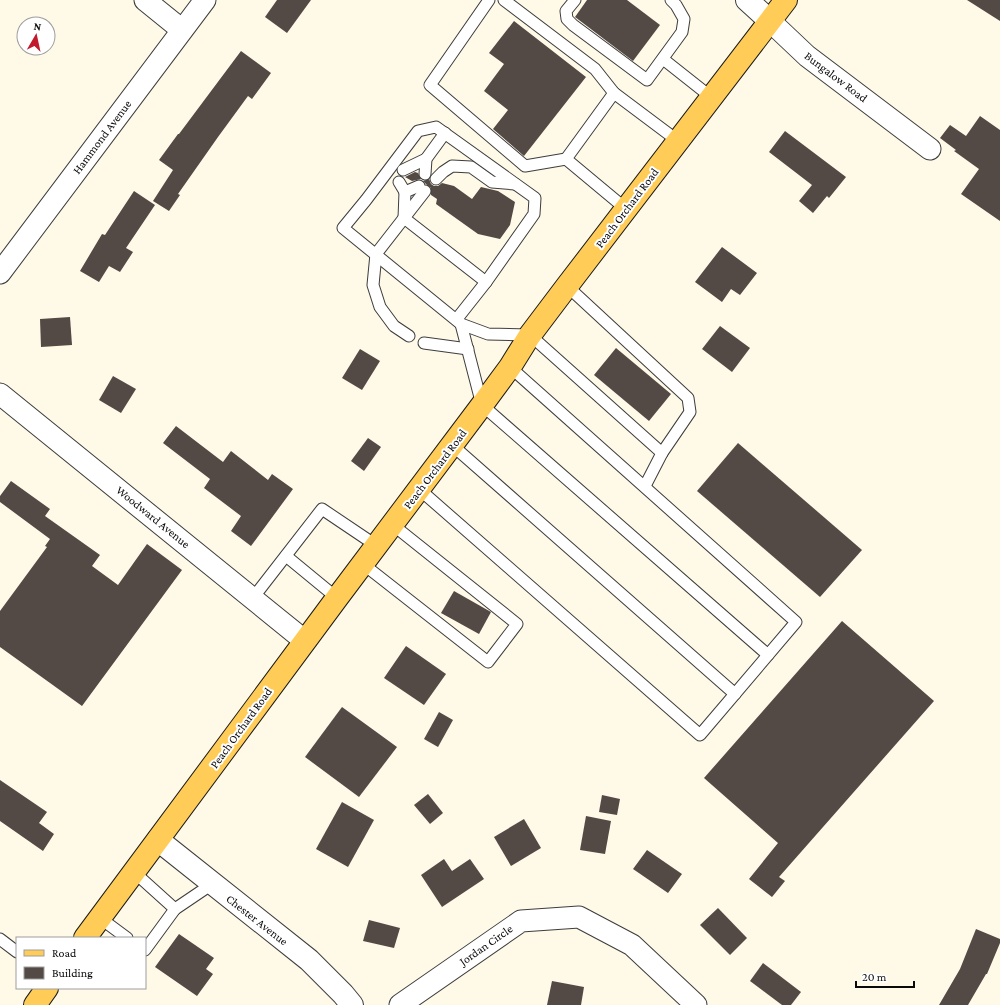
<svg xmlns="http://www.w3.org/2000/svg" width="1000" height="1005" viewBox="0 0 1000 1005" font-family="'Crimson Pro',serif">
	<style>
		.building { fill: #534a46 }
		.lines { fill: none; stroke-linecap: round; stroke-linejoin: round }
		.service-casing { stroke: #3d3d3d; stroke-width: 13 }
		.minor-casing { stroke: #3d3d3d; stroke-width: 23 }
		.tertiary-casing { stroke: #3d3d3d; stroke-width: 24 }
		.primary-casing { stroke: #1b1b1b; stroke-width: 24 }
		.service { stroke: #fff; stroke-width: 11 }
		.minor { stroke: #fff; stroke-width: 21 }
		.tertiary { stroke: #fff; stroke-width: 22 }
		.primary { stroke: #ffcc57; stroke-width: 22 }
		.labels { text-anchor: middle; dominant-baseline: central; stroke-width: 4; stroke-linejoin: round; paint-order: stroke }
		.street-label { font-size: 12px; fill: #0a0a0a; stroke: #fff }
	</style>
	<rect width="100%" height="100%" fill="#fff9e7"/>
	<!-- building -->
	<g class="building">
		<path d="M 277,0 L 311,0 L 287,33 L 265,17 Z"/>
		<path d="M 587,0 L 627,0 L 660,25 L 633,61 L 575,17 Z"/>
		<path d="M 967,0 L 1000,0 L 1000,21 Z"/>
		<path d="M 514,21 L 586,77 L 524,156 L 493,129 L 508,110 L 484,91 L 504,64 L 489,53 Z"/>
		<path d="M 241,51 L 271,73 L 252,99 L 248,96 L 218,137 L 178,194 L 180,195 L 169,211 L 153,201 L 173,170 L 159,160 L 178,134 L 179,134 Z"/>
		<path d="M 980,116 L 1000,130 L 1000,221 L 961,194 L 979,169 L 954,151 L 956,150 L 940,138 L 950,125 L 966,136 Z"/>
		<path d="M 785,131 L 846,177 L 829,198 L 827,196 L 813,213 L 799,201 L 812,185 L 769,152 Z"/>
		<path d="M 415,172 L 418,173 L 421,179 L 412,181 L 405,177 Z"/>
		<path d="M 429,179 L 431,184 L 434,186 L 438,186 L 442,183 L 454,186 L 472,199 L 481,187 L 498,191 L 515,202 L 510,225 L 500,239 L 478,234 L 436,204 L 437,199 L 431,195 L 431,188 L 426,184 L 423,181 Z"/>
		<path d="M 134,191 L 155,205 L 126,248 L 133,252 L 120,272 L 109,266 L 99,282 L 80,271 L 102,234 L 105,235 Z"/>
		<path d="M 722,247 L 757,273 L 740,295 L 731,289 L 722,302 L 695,282 Z"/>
		<path d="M 70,317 L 72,345 L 41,347 L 40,319 Z"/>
		<path d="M 720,326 L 750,348 L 732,372 L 702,349 Z"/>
		<path d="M 616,348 L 671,394 L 649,421 L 594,375 Z"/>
		<path d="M 360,349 L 380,361 L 362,390 L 342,378 Z"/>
		<path d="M 113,376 L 136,389 L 121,413 L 99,400 Z"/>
		<path d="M 176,426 L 223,462 L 231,451 L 268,480 L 272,474 L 293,489 L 251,546 L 231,531 L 241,516 L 204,488 L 210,479 L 163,443 Z"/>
		<path d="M 368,438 L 381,447 L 364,471 L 351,461 Z"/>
		<path d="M 738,443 L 862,550 L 820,597 L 697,491 Z"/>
		<path d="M 11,481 L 50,509 L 45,516 L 100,555 L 92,566 L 118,585 L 147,544 L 182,570 L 82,706 L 0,647 L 0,611 L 47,547 L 45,546 L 50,539 L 0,502 L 0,496 Z"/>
		<path d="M 454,591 L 491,612 L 479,634 L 441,613 Z"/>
		<path d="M 842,621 L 934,701 L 779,877 L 785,881 L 772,897 L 749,879 L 778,843 L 704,778 Z"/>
		<path d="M 406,646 L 446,674 L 424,705 L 384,678 Z"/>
		<path d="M 342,707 L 397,747 L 359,797 L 305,757 Z"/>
		<path d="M 439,712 L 453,720 L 438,747 L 424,739 Z"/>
		<path d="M 0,780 L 47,812 L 39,823 L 54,834 L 43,851 L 0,821 Z"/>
		<path d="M 428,794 L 443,813 L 430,824 L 414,805 Z"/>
		<path d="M 602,795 L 620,799 L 617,815 L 599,812 Z"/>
		<path d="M 342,802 L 374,820 L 348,867 L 316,849 Z"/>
		<path d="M 586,816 L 611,821 L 605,854 L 580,850 Z"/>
		<path d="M 524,819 L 541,848 L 511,866 L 494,837 Z"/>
		<path d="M 647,850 L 682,874 L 668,893 L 633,869 Z"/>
		<path d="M 444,859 L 452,871 L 470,859 L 484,879 L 442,907 L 421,875 Z"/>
		<path d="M 718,908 L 747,938 L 730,955 L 700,925 Z"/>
		<path d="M 369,920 L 400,928 L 394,948 L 363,941 Z"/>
		<path d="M 976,929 L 1000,939 L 1000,943 L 987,974 L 986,974 L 968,1005 L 939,1005 L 960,969 Z"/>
		<path d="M 179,934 L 214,958 L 206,969 L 213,974 L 197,996 L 155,967 Z"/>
		<path d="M 763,963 L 801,992 L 791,1005 L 782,1005 L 750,981 Z"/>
		<path d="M 552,981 L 584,987 L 581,1005 L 547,1005 Z"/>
	</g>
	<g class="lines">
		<!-- service casing -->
		<g class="service-casing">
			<g id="service">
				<path d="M 489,0 L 430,85 L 525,166 L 566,159"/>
				<path d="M 504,0 L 595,69 L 614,93"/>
				<path d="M 575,0 L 566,11 L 567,19 L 573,25 L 647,80 L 682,32 L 684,19 L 676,5 L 671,0"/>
				<path d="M 663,59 L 711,97"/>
				<path d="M 403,170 L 426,159"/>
				<path d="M 425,174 L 426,159 L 445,133"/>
				<path d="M 436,179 L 443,172 L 452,166 L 471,167 L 492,182 L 515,184"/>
				<path d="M 399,182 L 405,192"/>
				<path d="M 626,209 L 566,159 L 614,93 L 678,141"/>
				<path d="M 404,218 L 486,282"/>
				<path d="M 404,218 L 405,192 L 419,186"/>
				<path d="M 456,320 L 486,282 L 534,214 L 535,198 L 436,127 L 418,131 L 366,200 L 343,228 L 461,324 L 488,334 L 530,335 L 662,453 L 690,412 L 688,398 L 567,286"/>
				<path d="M 461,324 L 482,405 L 768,655"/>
				<path d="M 409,336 L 394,326 L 380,307 L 373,285 L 376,254 L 425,191"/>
				<path d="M 424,343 L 468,349"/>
				<path d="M 452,445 L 735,694"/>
				<path d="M 645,486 L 662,453"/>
				<path d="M 419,489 L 700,735 L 796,622 L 510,367"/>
				<path d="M 286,556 L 337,598"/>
				<path d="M 363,564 L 488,662 L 517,624 L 393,525"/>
				<path d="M 253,598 L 322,509 L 377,546"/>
				<path d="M 134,872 L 175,909 L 145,950"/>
				<path d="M 175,909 L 212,884"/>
				<path d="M 100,918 L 127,938"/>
				<path d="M 0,939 L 17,952"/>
			</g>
		</g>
		<!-- minor casing -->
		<g class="minor-casing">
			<g id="minor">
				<path d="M 145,0 L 182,30"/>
				<path d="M 770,21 L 807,56 L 930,149"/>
				<path d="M 0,273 L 205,0"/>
				<path d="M 0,394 L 305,641"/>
				<path d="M 400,1005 L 521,921 L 579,917 L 632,945 L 696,1005"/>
			</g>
		</g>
		<!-- tertiary casing -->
		<g class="tertiary-casing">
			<g id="tertiary">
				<path d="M 747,0 L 770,21"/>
				<path d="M 158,840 L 309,960 L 343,994 L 352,1005"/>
			</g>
		</g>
		<!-- primary casing -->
		<g class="primary-casing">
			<g id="primary">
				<path d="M 85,938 L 337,598 L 482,405 L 510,367 L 530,335 L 567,286 L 786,0"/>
				<path d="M 35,1005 L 47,988"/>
			</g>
		</g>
		<!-- service -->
		<use href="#service" class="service"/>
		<!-- minor -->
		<use href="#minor" class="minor"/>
		<!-- tertiary -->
		<use href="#tertiary" class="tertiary"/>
		<!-- primary -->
		<use href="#primary" class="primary"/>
	</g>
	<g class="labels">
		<!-- street labels -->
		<g class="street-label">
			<text transform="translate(836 77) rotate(37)">Bungalow Road</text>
			<text transform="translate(102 137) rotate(-53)">Hammond Avenue</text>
			<text transform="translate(627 208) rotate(-53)">Peach Orchard Road</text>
			<text transform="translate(435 469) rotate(-53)">Peach Orchard Road</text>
			<text transform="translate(153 517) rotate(39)">Woodward Avenue</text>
			<text transform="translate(241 728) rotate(-54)">Peach Orchard Road</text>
			<text transform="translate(257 920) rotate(38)">Chester Avenue</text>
			<text transform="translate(486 945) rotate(-35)">Jordan Circle</text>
		</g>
	</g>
	<!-- legend -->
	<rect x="16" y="937" width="130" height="52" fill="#ffffff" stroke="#9d9d9d"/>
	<rect x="24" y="950" width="20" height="6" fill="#ffcc57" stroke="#9d9d9d"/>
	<text x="52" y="957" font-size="12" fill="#0a0a0a">Road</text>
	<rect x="24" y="967" width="20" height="12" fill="#534a46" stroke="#9d9d9d"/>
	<text x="52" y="977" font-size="12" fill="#0a0a0a">Building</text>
	<!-- north arrow -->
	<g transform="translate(36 36) rotate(9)"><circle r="19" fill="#ffffff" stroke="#9d9d9d"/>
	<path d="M0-3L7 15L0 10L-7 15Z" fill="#c11b2d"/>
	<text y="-6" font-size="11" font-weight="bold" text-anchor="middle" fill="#0a0a0a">N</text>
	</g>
	<!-- scale -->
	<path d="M856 981v6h58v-6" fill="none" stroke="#0a0a0a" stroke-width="2"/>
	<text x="862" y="981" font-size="12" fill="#0a0a0a" stroke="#ffffff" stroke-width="3" paint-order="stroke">20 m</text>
</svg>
